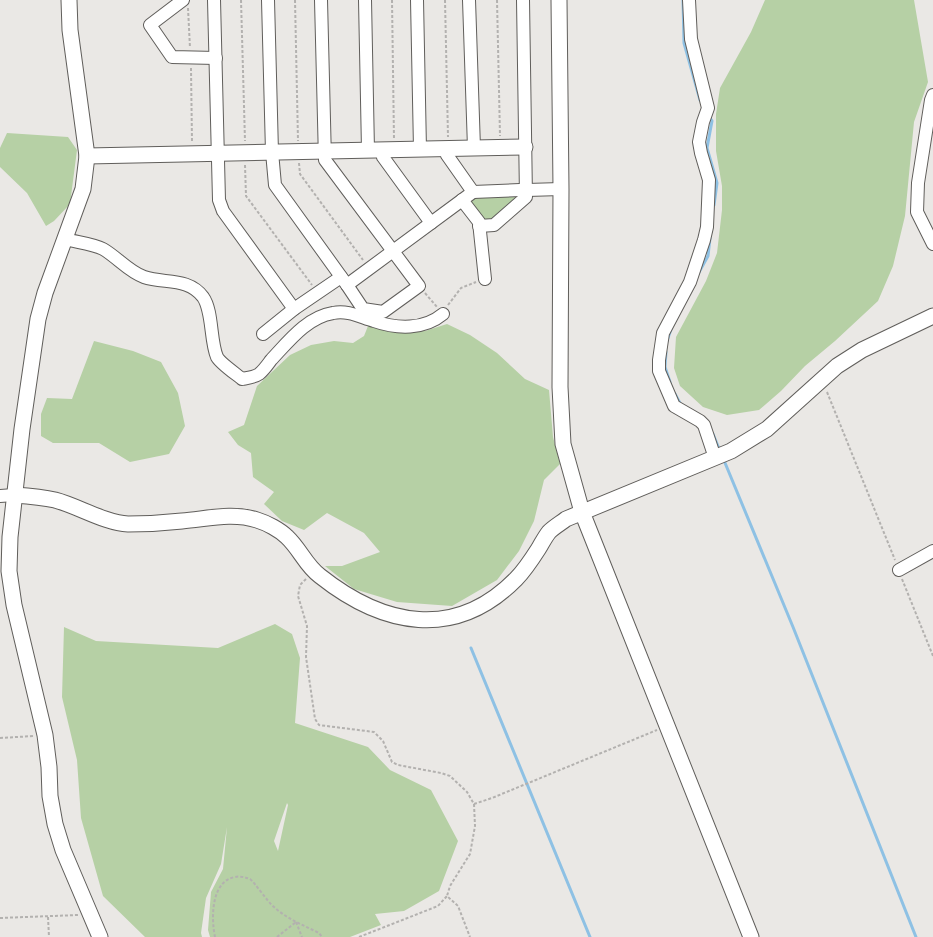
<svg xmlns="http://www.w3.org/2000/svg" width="933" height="937" viewBox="0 0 933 937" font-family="Overpass,sans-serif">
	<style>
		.green { fill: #b6d0a5; fill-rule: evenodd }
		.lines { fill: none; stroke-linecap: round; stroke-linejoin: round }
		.stream { stroke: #8ec1e4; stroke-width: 3 }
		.minor-casing { stroke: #605e5b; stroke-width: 14 }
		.tertiary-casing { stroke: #605e5b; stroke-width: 17 }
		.path { stroke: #b3b1af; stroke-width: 2; stroke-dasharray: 3 2; stroke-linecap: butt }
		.minor { stroke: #fff; stroke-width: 12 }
		.tertiary { stroke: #fff; stroke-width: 15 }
	</style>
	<rect width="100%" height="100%" fill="#eae8e5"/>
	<!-- green -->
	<g class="green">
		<path d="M 765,0 L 914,0 L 928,82 L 914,122 L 905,216 L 893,266 L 878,301 L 835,341 L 805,366 L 781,391 L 759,410 L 727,415 L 703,407 L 680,386 L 674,368 L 676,337 L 706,281 L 717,253 L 722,210 L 722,186 L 716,151 L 716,114 L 720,88 L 751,32 Z"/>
		<path d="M 7,133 L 68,137 L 77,150 L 70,204 L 54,221 L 46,226 L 27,193 L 0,167 L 0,148 Z"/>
		<path d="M 522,194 L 493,222 L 486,222 L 470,200 L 475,196 Z"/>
		<path d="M 447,324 L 470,335 L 497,353 L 525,379 L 549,390 L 553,437 L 560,464 L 544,480 L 534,521 L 519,551 L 497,580 L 452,606 L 397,602 L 354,589 L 325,566 L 342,566 L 380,552 L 364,533 L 327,513 L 304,530 L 282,521 L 264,504 L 274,492 L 253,477 L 251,453 L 238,445 L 228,432 L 244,425 L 257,386 L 290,355 L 311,345 L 334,341 L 353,343 L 364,336 L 368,326 L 396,331 L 425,331 Z"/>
		<path d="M 94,341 L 133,351 L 161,362 L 178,393 L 185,426 L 169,454 L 130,462 L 99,443 L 53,443 L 41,436 L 41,414 L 47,398 L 72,399 Z"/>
		<path d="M 275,624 L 292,634 L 300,658 L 295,723 L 368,747 L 390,770 L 431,790 L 458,841 L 439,891 L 404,911 L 375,914 L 381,925 L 350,937 L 210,937 L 208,930 L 211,892 L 223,869 L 227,827 L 221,864 L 206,898 L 201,933 L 202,937 L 145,937 L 103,896 L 81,818 L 77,760 L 62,697 L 64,627 L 96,641 L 218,648 ZM 287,803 L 288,805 L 278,851 L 274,841 Z"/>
	</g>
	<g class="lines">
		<!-- stream -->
		<g class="stream">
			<path d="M 683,0 L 684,43 L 700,100"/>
			<path d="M 709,117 L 712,121 L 707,148 L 717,183 L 714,205"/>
			<path d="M 698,274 L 708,256 L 710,238"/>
			<path d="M 667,341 L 671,329"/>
			<path d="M 666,352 L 665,367 L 670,382"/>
			<path d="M 675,394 L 681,405"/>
			<path d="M 713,434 L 720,451"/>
			<path d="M 723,458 L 793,627 L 916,937"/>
			<path d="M 471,648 L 590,937"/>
		</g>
		<!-- minor casing -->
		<g class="minor-casing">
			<g id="minor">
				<path d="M 183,0 L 150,25 L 172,57 L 216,58"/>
				<path d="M 214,0 L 219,200 L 223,211 L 294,309"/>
				<path d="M 268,0 L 272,152 L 275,185 L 347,285 L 363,309 L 383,312 L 419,286 L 325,160 L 321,0"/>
				<path d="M 365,0 L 368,150"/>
				<path d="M 417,0 L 420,149"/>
				<path d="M 469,0 L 474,148"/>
				<path d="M 689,0 L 691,39 L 708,108 L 703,122 L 699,142 L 701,153 L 709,180 L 707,227 L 704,240 L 690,282 L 663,333 L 659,360 L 659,371 L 674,406 L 700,421 L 704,425 L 715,458"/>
				<path d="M 933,95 L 931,100 L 918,183 L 917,212 L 933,244"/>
				<path d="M 381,150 L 383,157 L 431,223"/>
				<path d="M 527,190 L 561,189"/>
				<path d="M 473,192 L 520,190"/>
				<path d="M 462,200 L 479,222 L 485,279"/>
				<path d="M 479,226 L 494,225 L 526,197 L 523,0"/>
				<path d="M 65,239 C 76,242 94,244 103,249 C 117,257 129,272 144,277 C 164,284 188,277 203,297 C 213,311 210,341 217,357 C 220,363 236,374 242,379 C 247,378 255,377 259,374 C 264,370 268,364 271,360 C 288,342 307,317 333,313 C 348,310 360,317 374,321 C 397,329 424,330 443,314"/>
				<path d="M 347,285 L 473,192 L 447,155 L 445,149"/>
				<path d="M 263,334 L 294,309 L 341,277"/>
				<path d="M 0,496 L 14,495"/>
				<path d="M 899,570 L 933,551"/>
			</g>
		</g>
		<!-- tertiary casing -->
		<g class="tertiary-casing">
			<g id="tertiary">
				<path d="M 69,0 L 70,30 L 87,156 L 83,189 L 45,293 L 38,319 L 22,429 L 10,537 L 9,571 L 14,605 L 45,735 L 49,767 L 50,796 L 55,824 L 63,850 L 100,937"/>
				<path d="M 559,0 L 561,189 L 560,387 L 563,444 L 582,512 L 751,937"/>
				<path d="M 87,156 L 525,147"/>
				<path d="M 14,495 C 28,496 42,497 55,500 C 78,506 105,523 128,524 C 146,524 164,523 182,521 C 207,519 232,512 257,520 C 267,523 280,530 287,537 C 300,549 306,566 320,576 C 383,626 455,641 516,579 C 525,570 532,559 539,548 C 542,543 545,537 549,532 C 554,527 561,523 566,519 L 731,451 L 767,429 L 837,366 L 862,350 L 933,316"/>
			</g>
		</g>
		<!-- path -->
		<g class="path">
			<path d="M 241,0 L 245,141"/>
			<path d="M 295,0 L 298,141"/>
			<path d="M 392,0 L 394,139"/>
			<path d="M 445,0 L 448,137"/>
			<path d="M 497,0 L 500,136"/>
			<path d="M 188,8 L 190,48"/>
			<path d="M 191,68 L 192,142"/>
			<path d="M 299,163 L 300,174 L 363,260"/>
			<path d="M 245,165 L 246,196 L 312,285"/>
			<path d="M 425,293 L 437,307"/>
			<path d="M 448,305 L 461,288 L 476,282"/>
			<path d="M 827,392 L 895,560"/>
			<path d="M 306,579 L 300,585 L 298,596 L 307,626 L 306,657 L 315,719 L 319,725 L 374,732 L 383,741 L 392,762 L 398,765 L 441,773 L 450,776 L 467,792 L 474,804 L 475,826 L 470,854 L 450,886 L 447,896"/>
			<path d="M 902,579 L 933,656"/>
			<path d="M 0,738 L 34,736"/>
			<path d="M 474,804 L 492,798 L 657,730"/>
			<path d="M 48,917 L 49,937"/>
			<path d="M 0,918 L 78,915"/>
			<path d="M 296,922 L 302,937"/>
			<path d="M 215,937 C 211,918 211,881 235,877 C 240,876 245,877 250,879 C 255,883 267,901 274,907 C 287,919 303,925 319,933 L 322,937"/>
			<path d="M 277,937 L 296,922"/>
			<path d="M 359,937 L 438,906 L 447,896 L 458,906 L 470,937"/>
		</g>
		<!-- minor -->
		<use href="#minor" class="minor"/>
		<!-- tertiary -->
		<use href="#tertiary" class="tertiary"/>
	</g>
</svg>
